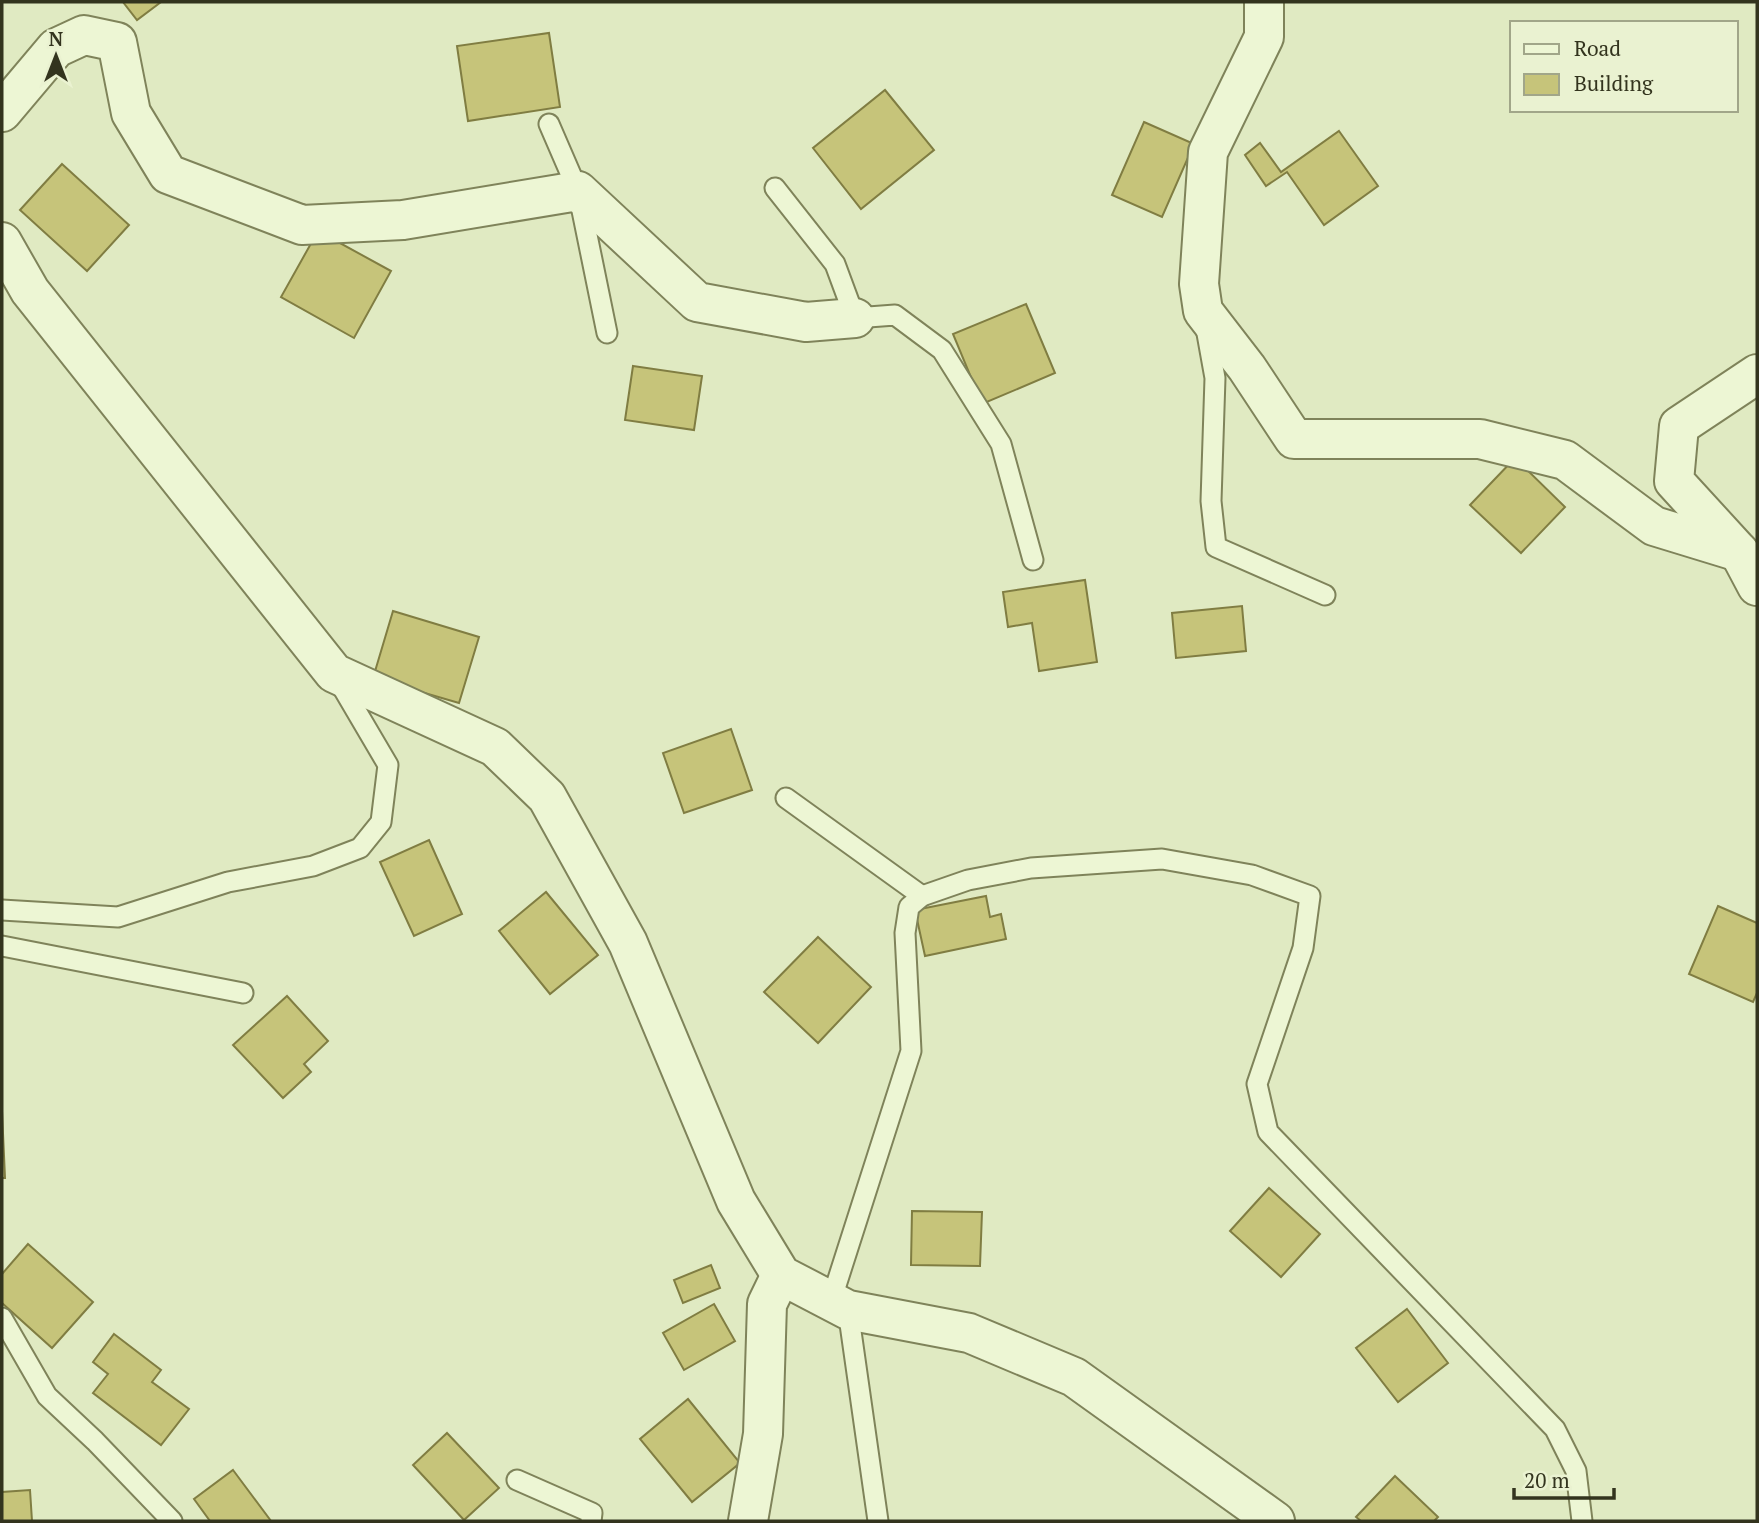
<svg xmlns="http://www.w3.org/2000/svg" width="1759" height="1523" viewBox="0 0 1759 1523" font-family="'PT Serif',serif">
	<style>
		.building { fill: #c6c47a; stroke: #807d42; stroke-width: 2 }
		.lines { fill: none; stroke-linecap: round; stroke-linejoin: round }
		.service-casing { stroke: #7f835a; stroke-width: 23 }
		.minor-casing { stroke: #7f835a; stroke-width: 42 }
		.tertiary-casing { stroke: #7f835a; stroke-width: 42 }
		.service { stroke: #edf6d4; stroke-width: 19 }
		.minor { stroke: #edf6d4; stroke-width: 38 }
		.tertiary { stroke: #edf6d4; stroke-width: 38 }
	</style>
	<rect width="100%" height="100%" fill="#e0eac2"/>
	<!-- building -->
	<g class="building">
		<path d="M 123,2 L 161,2 L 137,20 Z"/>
		<path d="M 549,33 L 560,107 L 468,121 L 457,46 Z"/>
		<path d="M 885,90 L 934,150 L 861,209 L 813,148 Z"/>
		<path d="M 1144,122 L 1194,144 L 1162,217 L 1112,195 Z"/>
		<path d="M 1339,131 L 1378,186 L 1324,225 L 1287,172 L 1266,186 L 1245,155 L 1260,143 L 1281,172 Z"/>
		<path d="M 62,164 L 129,225 L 87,271 L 20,210 Z"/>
		<path d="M 318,231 L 391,271 L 354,338 L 281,297 Z"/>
		<path d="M 1026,304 L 1055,373 L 982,404 L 953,334 Z"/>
		<path d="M 633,366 L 702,376 L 694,430 L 625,420 Z"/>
		<path d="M 1515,458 L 1565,507 L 1521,553 L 1470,505 Z"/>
		<path d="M 1085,580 L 1097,662 L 1039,671 L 1032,623 L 1008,627 L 1003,592 Z"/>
		<path d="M 1242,606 L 1246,651 L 1176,658 L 1172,613 Z"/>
		<path d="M 393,611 L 479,637 L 459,703 L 373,678 Z"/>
		<path d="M 731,729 L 752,790 L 684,813 L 663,753 Z"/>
		<path d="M 429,840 L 462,914 L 414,936 L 380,862 Z"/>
		<path d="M 546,892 L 598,955 L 550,994 L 499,931 Z"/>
		<path d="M 986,896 L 990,917 L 1001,914 L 1006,939 L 925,956 L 915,910 Z"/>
		<path d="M 1718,906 L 1757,923 L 1757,993 L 1753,1002 L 1689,974 Z"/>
		<path d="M 818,937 L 871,987 L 818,1043 L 764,992 Z"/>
		<path d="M 287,996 L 328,1041 L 304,1064 L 311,1072 L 283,1098 L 233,1045 Z"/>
		<path d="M 2,1111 L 5,1178 L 2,1178 Z"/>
		<path d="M 1269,1188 L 1320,1234 L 1281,1277 L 1230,1231 Z"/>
		<path d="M 912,1211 L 982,1212 L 980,1266 L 911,1265 Z"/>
		<path d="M 28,1244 L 93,1302 L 52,1348 L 2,1303 L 2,1274 Z"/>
		<path d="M 711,1265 L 720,1288 L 683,1303 L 674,1280 Z"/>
		<path d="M 714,1304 L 735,1341 L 684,1370 L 663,1333 Z"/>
		<path d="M 1407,1309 L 1448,1363 L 1398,1402 L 1356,1348 Z"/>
		<path d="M 114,1334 L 161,1370 L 152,1382 L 189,1409 L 161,1445 L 93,1393 L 108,1374 L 93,1362 Z"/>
		<path d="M 688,1399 L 740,1463 L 692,1502 L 640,1439 Z"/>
		<path d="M 447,1433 L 499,1488 L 464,1520 L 413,1465 Z"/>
		<path d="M 233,1470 L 271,1521 L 210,1521 L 194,1499 Z"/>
		<path d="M 1395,1476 L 1438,1517 L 1434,1521 L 1361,1521 L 1356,1517 Z"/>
		<path d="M 30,1490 L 32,1521 L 2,1521 L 2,1492 Z"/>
	</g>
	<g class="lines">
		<!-- service casing -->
		<g class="service-casing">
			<g id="service">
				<path d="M 549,124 L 578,191 L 607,333"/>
				<path d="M 775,188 L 835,264 L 855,318 L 895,315 L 942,350 L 1001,444 L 1033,560"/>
				<path d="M 1206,328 L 1215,378 L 1211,501 L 1216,547 L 1325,595"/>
				<path d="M 786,798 L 922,896"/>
				<path d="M 2,910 L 118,917 L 228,882 L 313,866 L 360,848 L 381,822 L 388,765 L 338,680"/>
				<path d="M 2,946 L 243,993"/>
				<path d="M 831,1301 L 911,1051 L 905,933 L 909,907 L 922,896 L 968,880 L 1031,868 L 1162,859 L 1252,875 L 1310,896 L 1303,948 L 1257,1084 L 1268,1132 L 1555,1429 L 1576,1471 L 1582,1521"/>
				<path d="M 848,1310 L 878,1521"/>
				<path d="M 2,1318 L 47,1396 L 95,1441 L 172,1521"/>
				<path d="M 517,1480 L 592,1513 L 591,1521"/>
			</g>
		</g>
		<!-- minor casing -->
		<g class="minor-casing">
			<g id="minor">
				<path d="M 1264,2 L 1264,37 L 1208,152 L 1199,284 L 1203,311 L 1247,368 L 1294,439 L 1480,439 L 1565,460 L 1654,526 L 1739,552"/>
				<path d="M 2,112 L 56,48 L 84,35 L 117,42 L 131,113 L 168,174 L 302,225 L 403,220 L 578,191 L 697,302 L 806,322 L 855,318"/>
				<path d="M 2,242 L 30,291 L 334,673 L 495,747 L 547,797 L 628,943 L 736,1201 L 781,1275 L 848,1310 L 969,1333 L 1074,1377 L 1275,1521"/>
				<path d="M 748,1521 L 763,1434 L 767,1304 L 781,1275"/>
			</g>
		</g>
		<!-- tertiary casing -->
		<g class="tertiary-casing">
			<path id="tertiary" d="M 1757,374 L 1679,426 L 1674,481 L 1739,552 L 1757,586"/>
		</g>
		<!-- service -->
		<use href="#service" class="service"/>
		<!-- minor -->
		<use href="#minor" class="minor"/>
		<!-- tertiary -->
		<use href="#tertiary" class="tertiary"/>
	</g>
	<!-- border -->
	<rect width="1759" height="1523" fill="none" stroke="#33341e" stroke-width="7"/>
	<!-- legend -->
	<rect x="1510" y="21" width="228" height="91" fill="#eaf2d1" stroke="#a1a689" stroke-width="2"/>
	<rect x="1524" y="44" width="35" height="10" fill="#edf6d4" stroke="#a1a689" stroke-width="2"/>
	<text x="1574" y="56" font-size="21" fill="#33341e">Road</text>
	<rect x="1524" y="74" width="35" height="21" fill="#c6c47a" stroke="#a1a689" stroke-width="2"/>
	<text x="1574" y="91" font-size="21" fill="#33341e">Building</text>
	<!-- north arrow -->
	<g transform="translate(56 56)" stroke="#eaf2d1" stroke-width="5" paint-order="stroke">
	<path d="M0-5L12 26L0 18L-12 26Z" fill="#33341e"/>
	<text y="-10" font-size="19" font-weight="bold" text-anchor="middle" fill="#33341e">N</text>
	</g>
	<!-- scale -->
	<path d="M1514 1488v10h100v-10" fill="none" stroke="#33341e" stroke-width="3.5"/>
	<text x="1524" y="1488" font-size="21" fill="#33341e" stroke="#eaf2d1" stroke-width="5" paint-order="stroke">20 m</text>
</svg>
